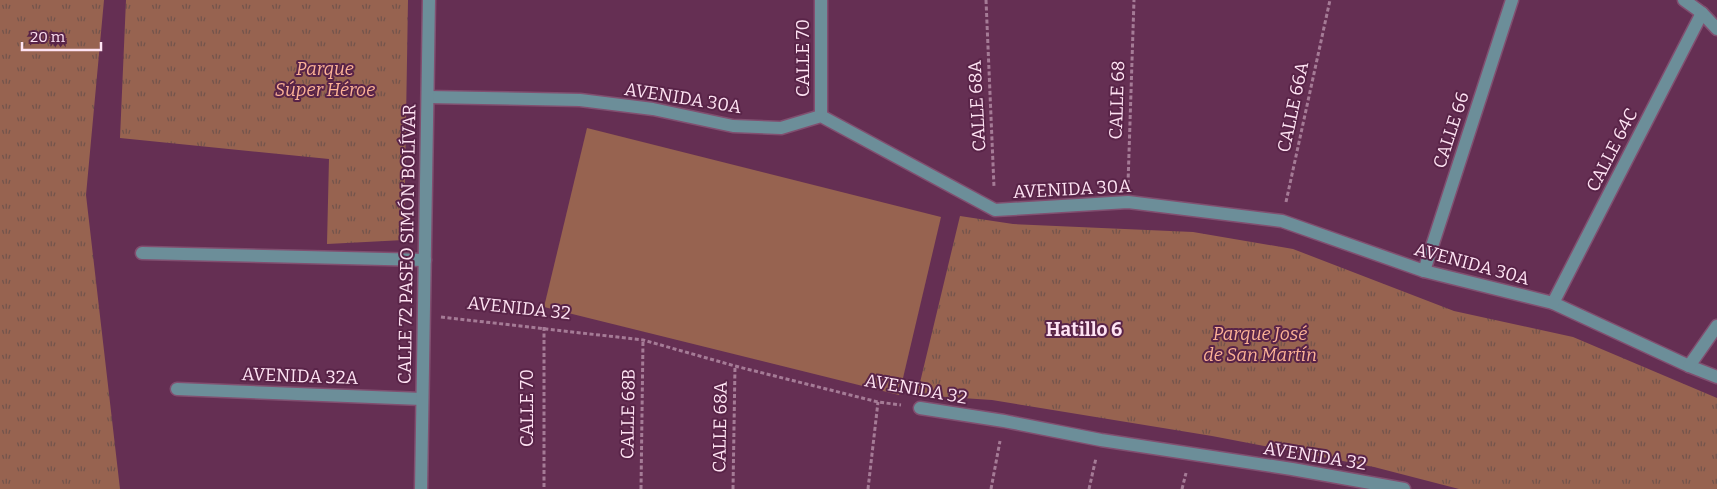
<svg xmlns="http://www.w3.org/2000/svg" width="1717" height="489" viewBox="0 0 1717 489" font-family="Bitter,serif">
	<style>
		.grass { fill: url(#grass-tufts) }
		.pitch { fill: #976350 }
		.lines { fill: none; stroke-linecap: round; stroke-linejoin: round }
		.minor-casing { stroke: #814f70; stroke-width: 15 }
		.path { stroke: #a57b96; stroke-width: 3; stroke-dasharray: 4 2.5; stroke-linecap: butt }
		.minor { stroke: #6c8e99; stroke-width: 12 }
		.labels { text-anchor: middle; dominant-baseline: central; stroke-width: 4; stroke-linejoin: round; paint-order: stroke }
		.street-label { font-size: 18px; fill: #fee3f3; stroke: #592448 }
		.park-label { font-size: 18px; font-style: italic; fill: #fcb296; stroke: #592448 }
		.neighbourhood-label { font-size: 19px; font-weight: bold; fill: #fee3f3; stroke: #592448 }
	</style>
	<defs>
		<pattern id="grass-tufts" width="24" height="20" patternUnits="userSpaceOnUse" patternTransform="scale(1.25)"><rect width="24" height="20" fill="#976350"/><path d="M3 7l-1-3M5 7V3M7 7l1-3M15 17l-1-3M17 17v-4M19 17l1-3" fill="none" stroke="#72544c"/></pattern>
	</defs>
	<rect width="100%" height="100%" fill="#652f53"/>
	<!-- grass -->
	<g class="grass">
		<path d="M 0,0 L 104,0 L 86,195 L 120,489 L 0,489 Z"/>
		<path d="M 126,0 L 408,0 L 404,240 L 327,244 L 329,159 L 120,138 Z"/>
		<path d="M 960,216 L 1013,224 L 1193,232 L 1293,249 L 1454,311 L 1573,337 L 1717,398 L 1717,489 L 1459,489 L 1374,467 L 1212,436 L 992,400 L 917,395 Z"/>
	</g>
	<!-- pitch -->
	<path class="pitch" d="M 587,128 L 941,217 L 899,395 L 544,307 Z"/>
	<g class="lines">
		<!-- minor casing -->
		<g class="minor-casing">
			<g id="minor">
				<path d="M 1684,0 L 1702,13 L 1717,29"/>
				<path d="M 428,97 L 580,100 L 653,109 L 733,126 L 781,128 L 821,116 L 995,210 L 1128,202 L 1282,221 L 1424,271 L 1553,303 L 1689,366 L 1717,377"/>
				<path d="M 821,116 L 821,0"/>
				<path d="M 142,253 L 425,260"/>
				<path d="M 1424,271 L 1512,0"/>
				<path d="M 1553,303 L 1702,13"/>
				<path d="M 1689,366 L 1717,326"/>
				<path d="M 177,389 L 422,399"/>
				<path d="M 920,408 L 1004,421 L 1101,440 L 1292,469 L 1404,489"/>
				<path d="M 421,489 L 429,0"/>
			</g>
		</g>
		<!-- path -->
		<g class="path">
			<path d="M 986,0 L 994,187"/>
			<path d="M 1128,184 L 1134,0"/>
			<path d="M 1286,202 L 1330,0"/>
			<path d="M 441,317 L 643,340 L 735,366 L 878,402 L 901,405"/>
			<path d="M 544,327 L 544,489"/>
			<path d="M 641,489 L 643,340"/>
			<path d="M 733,489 L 735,366"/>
			<path d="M 868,489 L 878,402"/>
			<path d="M 991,489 L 1000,441"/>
			<path d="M 1089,489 L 1096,458"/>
			<path d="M 1182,489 L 1186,473"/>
		</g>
		<!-- minor -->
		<use href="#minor" class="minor"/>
	</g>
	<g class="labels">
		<!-- street labels -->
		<g class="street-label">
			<text transform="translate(803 58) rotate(-90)">CALLE 70</text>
			<text transform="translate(683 98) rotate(9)">AVENIDA 30A</text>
			<text transform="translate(1117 100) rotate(-88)">CALLE 68</text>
			<text transform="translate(977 106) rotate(-93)">CALLE 68A</text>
			<text transform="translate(1293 107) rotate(-78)">CALLE 66A</text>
			<text transform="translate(1451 130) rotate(-72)">CALLE 66</text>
			<text transform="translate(1612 150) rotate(-63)">CALLE 64C</text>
			<text transform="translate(1072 189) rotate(-3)">AVENIDA 30A</text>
			<text transform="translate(407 244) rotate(-89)">CALLE 72 PASEO SIMÓN BOLÍVAR</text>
			<text transform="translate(1472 264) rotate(15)">AVENIDA 30A</text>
			<text transform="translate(519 308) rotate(6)">AVENIDA 32</text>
			<text transform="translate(300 376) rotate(2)">AVENIDA 32A</text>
			<text transform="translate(916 389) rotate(10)">AVENIDA 32</text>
			<text transform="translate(527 408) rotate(-90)">CALLE 70</text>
			<text transform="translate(628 414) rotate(-89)">CALLE 68B</text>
			<text transform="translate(720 427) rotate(-89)">CALLE 68A</text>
			<text transform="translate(1315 456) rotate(9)">AVENIDA 32</text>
		</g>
		<!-- park labels -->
		<g class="park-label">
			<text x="325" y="69">Parque<tspan x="325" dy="21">Súper Héroe</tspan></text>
			<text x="1260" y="334">Parque José<tspan x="1260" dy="21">de San Martín</tspan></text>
		</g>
		<!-- neighbourhood labels -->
		<g class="neighbourhood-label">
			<text x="1084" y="329">Hatillo 6</text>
		</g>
	</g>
	<!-- scale -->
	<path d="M22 42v8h79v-8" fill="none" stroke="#fee3f3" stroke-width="2.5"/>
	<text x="30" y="42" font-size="15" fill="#fee3f3" stroke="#592448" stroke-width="4" paint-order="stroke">20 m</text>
</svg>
